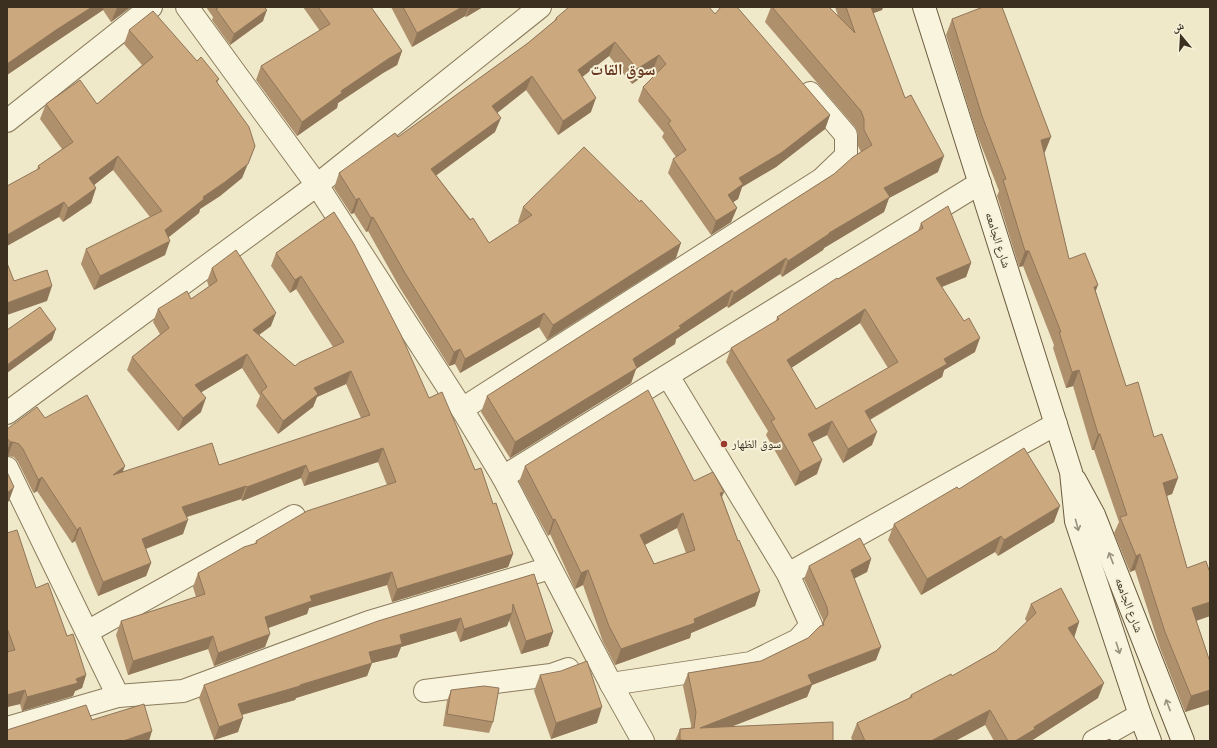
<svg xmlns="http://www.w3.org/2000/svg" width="1217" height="748" viewBox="0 0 1217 748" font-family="'Source Serif 4','Noto Naskh Arabic',serif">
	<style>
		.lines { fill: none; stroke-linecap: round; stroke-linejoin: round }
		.street-casing { stroke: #8b7b5d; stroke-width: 24 }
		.secondary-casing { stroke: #6d5c40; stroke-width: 24 }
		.street { stroke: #f9f4dd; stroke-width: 22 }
		.secondary { stroke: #f9f4dd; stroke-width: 22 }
		.wall { fill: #af906d; fill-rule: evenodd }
		.shaded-wall { fill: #8f7659 }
		.building { fill: #cca87f; stroke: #8f7659; fill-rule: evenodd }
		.oneway { stroke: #9a927f }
		.poi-dot { fill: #9a392d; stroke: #f6f1d9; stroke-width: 1.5 }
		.labels { text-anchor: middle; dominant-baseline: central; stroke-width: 4; stroke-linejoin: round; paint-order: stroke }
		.street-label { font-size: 12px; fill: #3c3121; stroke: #f6f1d9 }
		.poi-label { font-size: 12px; fill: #3c3121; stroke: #f6f1d9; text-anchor: start }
		.district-label { font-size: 16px; font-weight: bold; fill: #693820; stroke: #f6f1d9 }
	</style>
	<rect width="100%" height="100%" fill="#efe8c9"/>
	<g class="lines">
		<!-- street casing -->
		<g class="street-casing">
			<g id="street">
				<path d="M 187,7 L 317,185 L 462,409 L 503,477 L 611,684 L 643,741"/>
				<path d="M 7,121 L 151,7"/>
				<path d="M 462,409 L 822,179 L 846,156 L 846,135 L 810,93"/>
				<path d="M 7,413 L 317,185 L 540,7"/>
				<path d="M 7,468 L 118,696"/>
				<path d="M 503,477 L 980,183"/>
				<path d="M 788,574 L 1056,424"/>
				<path d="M 87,632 L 294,516"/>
				<path d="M 611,684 L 751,663 L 798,640 L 811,625 L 788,574 L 668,376"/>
				<path d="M 425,691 L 551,675 L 568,669"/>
				<path d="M 7,728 L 118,696 L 183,691 L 369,622 L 550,568"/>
				<path d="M 1094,741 L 1140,715"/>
			</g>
		</g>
		<!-- secondary casing -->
		<g class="secondary-casing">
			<g id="secondary">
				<path d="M 924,7 L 1071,472 L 1076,521 L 1140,715 L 1150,741"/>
				<path d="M 1075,480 L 1094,515 L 1183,741"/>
			</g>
		</g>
		<!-- street -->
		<use href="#street" class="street"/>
		<!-- secondary -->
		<use href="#secondary" class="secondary"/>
	</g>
	<!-- wall -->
	<g class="wall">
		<path d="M 7,7 L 131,7 L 111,22 L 103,10 L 51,45 L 7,75 Z"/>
		<path d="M 206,7 L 264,7 L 263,21 L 230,45 L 212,20 L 213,17 Z"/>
		<path d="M 303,7 L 371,7 L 402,51 L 397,65 L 383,73 L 338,103 L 337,108 L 297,136 L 256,80 L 261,66 L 320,31 Z"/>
		<path d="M 391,7 L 483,7 L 466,17 L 465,16 L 412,47 Z"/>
		<path d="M 771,7 L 829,7 L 838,16 L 835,7 L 883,7 L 882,10 L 873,13 L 905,98 L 938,172 L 889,198 L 884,212 L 824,248 L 823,250 L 782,277 L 780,274 L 728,308 L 727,306 L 676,339 L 675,344 L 636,369 L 631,383 L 510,458 L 481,412 L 487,396 L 834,174 L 861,152 L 858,146 L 858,135 L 855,127 L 765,22 Z"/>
		<path d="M 715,14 L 830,115 L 825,129 L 776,167 L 742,187 L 738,199 L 733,202 L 737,208 L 731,222 L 711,235 L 668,173 L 673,159 L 676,157 L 662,137 L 664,133 L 638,101 L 643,87 L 657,73 L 653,69 L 632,84 L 609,56 L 582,77 L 591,112 L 558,135 L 526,90 L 497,113 L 495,132 L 436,175 L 489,243 L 520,223 L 518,222 L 523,207 L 676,258 L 547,340 L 539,327 L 460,373 L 455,364 L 449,366 L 400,288 L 368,231 L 366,232 L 354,213 L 351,214 L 334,188 L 339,173 L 398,137 L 528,43 L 554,21 L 556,18 Z"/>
		<path d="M 952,19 L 1045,152 L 1044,153 L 1069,259 L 1096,292 L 1126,386 L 1154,437 L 1178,478 L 1172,494 L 1167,496 L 1187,568 L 1210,573 L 1210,616 L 1196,621 L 1210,662 L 1210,704 L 1185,712 L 1160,648 L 1135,570 L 1130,572 L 1114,533 L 1119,522 L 1094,450 L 1092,450 L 1073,386 L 1066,388 L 1053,348 L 1054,345 L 1023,266 L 1019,267 L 999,202 L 997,196 L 999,191 L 976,132 L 946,35 Z"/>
		<path d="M 129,30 L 197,61 L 219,79 L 217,83 L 255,146 L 242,178 L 220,196 L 200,209 L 199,213 L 169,237 L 165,255 L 94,290 L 81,264 L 86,249 L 150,217 L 113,170 L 94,185 L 96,188 L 91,203 L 63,222 L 59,217 L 37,170 L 38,166 L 62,149 L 40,119 L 46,104 L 97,104 L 142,65 L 124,44 Z"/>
		<path d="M 334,212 L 429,398 L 475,470 L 493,504 L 513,554 L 508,567 L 392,602 L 387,585 L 309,608 L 307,614 L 268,628 L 265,647 L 214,666 L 208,649 L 128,675 L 116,635 L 121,621 L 196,597 L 193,587 L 198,573 L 255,544 L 256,541 L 387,485 L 378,462 L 304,486 L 301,478 L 242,501 L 241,499 L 187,517 L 183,534 L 146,549 L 151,563 L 146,576 L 98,596 L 75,541 L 72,543 L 37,491 L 34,493 L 33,492 L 18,462 L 14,457 L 7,456 L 7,429 L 45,418 L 122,472 L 219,465 L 361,418 L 346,384 L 317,397 L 313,407 L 278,434 L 256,406 L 260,396 L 242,368 L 201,392 L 201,412 L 178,431 L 127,370 L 132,357 L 160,334 L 153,322 L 158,309 L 191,299 L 209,287 L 207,281 L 212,268 L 271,326 L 259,335 L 295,366 L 333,347 L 296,289 L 290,293 L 271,266 L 276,253 Z"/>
		<path d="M 921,223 L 971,263 L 966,277 L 942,287 L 975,352 L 944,370 L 942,377 L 870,420 L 872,445 L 843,463 L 827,435 L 813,442 L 817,474 L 795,486 L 766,435 L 768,431 L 726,362 L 731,348 L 776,321 L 777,317 L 838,279 L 918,231 ZM 860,323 L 888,368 L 816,409 L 791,368 Z"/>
		<path d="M 525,466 L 694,481 L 722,497 L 738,541 L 760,591 L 755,606 L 691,633 L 690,638 L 615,665 L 603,642 L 583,585 L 575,589 L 550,534 L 548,536 L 519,482 ZM 677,528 L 686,553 L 654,564 L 645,545 Z"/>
		<path d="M 959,489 L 1054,522 L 998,556 L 995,552 L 921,595 L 888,540 L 894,524 Z"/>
		<path d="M 7,533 L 36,588 L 67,636 L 86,675 L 82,688 L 75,691 L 73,696 L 22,711 L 20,704 L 7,707 Z"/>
		<path d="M 871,559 L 867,572 L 854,578 L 876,660 L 812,685 L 807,697 L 732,726 L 833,741 L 675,741 L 680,729 L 691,728 L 691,725 L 683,686 L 688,673 L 761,661 L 808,638 L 822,626 L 823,623 L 823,620 L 804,579 L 809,566 Z"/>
		<path d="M 534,574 L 553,632 L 548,646 L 521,654 L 509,620 L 507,626 L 460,642 L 456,631 L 401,647 L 397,657 L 372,663 L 367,676 L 296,698 L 295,700 L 242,715 L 238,732 L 214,740 L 199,698 L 204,685 Z"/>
		<path d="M 1031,604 L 1079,622 L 1074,637 L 1098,698 L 1031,741 L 994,741 L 985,725 L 955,741 L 853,741 L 851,738 L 857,723 L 909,698 L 911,695 L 952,676 L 996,651 L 1027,622 L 1025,619 Z"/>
		<path d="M 540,675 L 597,723 L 551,739 L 534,691 Z"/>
		<path d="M 451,690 L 493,722 L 489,733 L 443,726 L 447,701 Z"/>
	</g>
	<!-- shaded-wall -->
	<g class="shaded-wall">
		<path d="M 92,7 L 104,7 L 103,10 L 51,45 L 7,75 L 7,64 L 56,30 Z"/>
		<path d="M 118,7 L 131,7 L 111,22 L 117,8 Z"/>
		<path d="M 462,7 L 469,7 L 465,16 L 412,47 L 417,33 Z"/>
		<path d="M 470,7 L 483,7 L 466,17 Z"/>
		<path d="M 866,7 L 883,7 L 882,10 L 863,17 Z"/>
		<path d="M 267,10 L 263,21 L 230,45 L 234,34 Z"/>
		<path d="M 615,42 L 609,56 L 572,85 L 578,70 Z"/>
		<path d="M 402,51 L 397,65 L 383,73 L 338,103 L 337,108 L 297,136 L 302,122 L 341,91 L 388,59 Z"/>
		<path d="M 659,55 L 653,69 L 632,84 L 637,69 Z"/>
		<path d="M 532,76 L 526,90 L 487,121 L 492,106 Z"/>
		<path d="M 596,98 L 591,112 L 558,135 L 563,121 Z"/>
		<path d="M 830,115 L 825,129 L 776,167 L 742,187 L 738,199 L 723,209 L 728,195 L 739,178 Z"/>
		<path d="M 501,118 L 495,132 L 426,183 L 431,169 Z"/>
		<path d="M 1051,137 L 1045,152 L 1035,156 L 1041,140 Z"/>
		<path d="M 255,146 L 242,178 L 220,196 L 200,209 L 199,213 L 160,244 L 165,230 L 203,197 Z"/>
		<path d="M 118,156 L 113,170 L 84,193 L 89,178 Z"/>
		<path d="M 944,156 L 938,172 L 889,198 L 884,212 L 824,248 L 823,250 L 782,277 L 788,261 L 829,233 L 884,188 Z"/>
		<path d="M 96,188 L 91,203 L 63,222 L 68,208 Z"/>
		<path d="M 359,198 L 354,213 L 351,214 L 356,200 Z"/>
		<path d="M 64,202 L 59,217 L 7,246 L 7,235 Z"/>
		<path d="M 737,208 L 731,222 L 711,235 L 716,221 Z"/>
		<path d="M 373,217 L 368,231 L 366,232 L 371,218 Z"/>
		<path d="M 170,241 L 165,255 L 94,290 L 100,276 Z"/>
		<path d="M 681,243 L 676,258 L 547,340 L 553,325 Z"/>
		<path d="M 1025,251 L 1029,251 L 1023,266 L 1019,267 Z"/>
		<path d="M 786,258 L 780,274 L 728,308 L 734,293 Z"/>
		<path d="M 971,263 L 966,277 L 931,291 L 936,278 Z"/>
		<path d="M 301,276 L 296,289 L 290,293 L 295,280 Z"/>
		<path d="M 1098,285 L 1092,301 L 1094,287 Z"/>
		<path d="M 52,286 L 47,301 L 7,315 L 7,303 Z"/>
		<path d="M 732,290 L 727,306 L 676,339 L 675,344 L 636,369 L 631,383 L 510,458 L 515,442 L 633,359 L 679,326 Z"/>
		<path d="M 865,309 L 860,323 L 782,374 L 787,360 Z"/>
		<path d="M 276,313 L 271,326 L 248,343 L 253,330 Z"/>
		<path d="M 544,313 L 539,327 L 460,373 L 465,359 Z"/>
		<path d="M 56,329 L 52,340 L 7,373 L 7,365 Z"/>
		<path d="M 980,338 L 975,352 L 944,370 L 942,377 L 860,425 L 865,411 L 944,359 Z"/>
		<path d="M 460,349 L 455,364 L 449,366 L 454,352 Z"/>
		<path d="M 247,354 L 242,368 L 190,399 L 195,385 Z"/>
		<path d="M 1079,370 L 1073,386 L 1066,388 L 1072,372 Z"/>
		<path d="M 351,371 L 346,384 L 317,397 L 313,407 L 278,434 L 283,421 L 314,388 Z"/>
		<path d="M 206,398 L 201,412 L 178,431 L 183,418 Z"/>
		<path d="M 832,421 L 827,435 L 803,447 L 808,434 Z"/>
		<path d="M 877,432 L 872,445 L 843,463 L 848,449 Z"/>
		<path d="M 1098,434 L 1100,434 L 1094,450 L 1092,450 Z"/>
		<path d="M 10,442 L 13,442 L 8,456 L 7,456 L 7,451 Z"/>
		<path d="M 383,448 L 378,462 L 304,486 L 309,473 Z"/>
		<path d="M 822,460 L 817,474 L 795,486 L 800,472 Z"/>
		<path d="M 306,465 L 301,478 L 242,501 L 247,487 Z"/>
		<path d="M 125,466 L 120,479 L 113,475 Z"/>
		<path d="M 42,477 L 37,491 L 34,493 L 38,480 Z"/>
		<path d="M 1178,478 L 1172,494 L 1157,499 L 1163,483 Z"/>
		<path d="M 246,486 L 241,499 L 177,520 L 182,507 Z"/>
		<path d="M 14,487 L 9,501 L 7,503 L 7,493 Z"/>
		<path d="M 724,492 L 718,507 L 720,493 Z"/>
		<path d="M 1060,506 L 1054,522 L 998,556 L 1004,540 Z"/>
		<path d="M 683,513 L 677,528 L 634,550 L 640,535 Z"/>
		<path d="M 555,519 L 550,534 L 548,536 L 553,520 Z"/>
		<path d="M 188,520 L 183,534 L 137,552 L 142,539 Z"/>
		<path d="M 80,527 L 75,541 L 72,543 L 77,530 Z"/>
		<path d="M 1001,536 L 995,552 L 921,595 L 927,579 Z"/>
		<path d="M 513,554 L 508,567 L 392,602 L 397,589 Z"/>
		<path d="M 1140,554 L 1135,570 L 1130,572 L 1136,556 Z"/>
		<path d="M 871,559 L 867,572 L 846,583 L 851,570 Z"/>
		<path d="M 151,563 L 146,576 L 98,596 L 103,582 Z"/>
		<path d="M 588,570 L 583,585 L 575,589 L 581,573 Z"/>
		<path d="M 392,572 L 387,585 L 309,608 L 307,614 L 260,631 L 265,617 L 310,596 Z"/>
		<path d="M 760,591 L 755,606 L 691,633 L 690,638 L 615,665 L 621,649 L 694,619 Z"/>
		<path d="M 1210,602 L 1210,616 L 1186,624 L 1192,608 Z"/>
		<path d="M 512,613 L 507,626 L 460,642 L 464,629 Z"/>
		<path d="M 461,618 L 456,631 L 401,647 L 397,657 L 372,663 L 367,676 L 296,698 L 295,700 L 233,717 L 238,704 L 300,685 L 369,652 L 400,635 Z"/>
		<path d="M 1079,622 L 1074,638 L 1068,628 Z"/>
		<path d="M 553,632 L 548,646 L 521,654 L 526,641 Z"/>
		<path d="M 270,634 L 265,647 L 214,666 L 218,653 Z"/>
		<path d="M 213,636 L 208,649 L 128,675 L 133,661 Z"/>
		<path d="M 881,647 L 876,660 L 812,685 L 807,697 L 695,741 L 700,728 L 808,675 Z"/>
		<path d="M 86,675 L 82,688 L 75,691 L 73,696 L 22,711 L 27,697 Z"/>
		<path d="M 1104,683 L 1098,698 L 1031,741 L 1015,741 L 1034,727 Z"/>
		<path d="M 25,690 L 20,704 L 7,707 L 7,695 Z"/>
		<path d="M 1210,690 L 1210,704 L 1185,712 L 1191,696 Z"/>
		<path d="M 602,707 L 597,723 L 551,739 L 556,723 Z"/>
		<path d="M 990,710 L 985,725 L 955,741 L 931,741 Z"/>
		<path d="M 243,718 L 238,732 L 214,740 L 219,727 Z"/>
		<path d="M 152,731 L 149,741 L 123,741 Z"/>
	</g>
	<!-- building -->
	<g class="building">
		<path d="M 7,7 L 92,7 L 56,30 L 7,64 Z"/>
		<path d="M 217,7 L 264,7 L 267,10 L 234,34 L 216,9 L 218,8 Z"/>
		<path d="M 318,7 L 371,7 L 402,51 L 388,59 L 341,91 L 342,93 L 302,122 L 261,66 L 330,24 Z"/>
		<path d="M 403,7 L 462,7 L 417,33 Z"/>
		<path d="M 569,7 L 709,7 L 715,14 L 721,7 L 737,7 L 830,115 L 781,153 L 739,178 L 743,184 L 728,195 L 737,208 L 716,221 L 673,159 L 686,150 L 668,123 L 671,121 L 643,87 L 666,64 L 659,55 L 637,69 L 615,42 L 578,70 L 596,98 L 563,121 L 532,76 L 492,106 L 501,118 L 431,169 L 470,220 L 473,218 L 489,243 L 532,215 L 523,207 L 584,147 L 640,202 L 641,200 L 681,243 L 553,325 L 544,313 L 465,359 L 460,349 L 454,352 L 405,273 L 373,217 L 371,218 L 359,198 L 356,200 L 339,173 L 395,133 L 398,137 L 528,43 L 557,19 L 556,18 Z"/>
		<path d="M 772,7 L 829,7 L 855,33 L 846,7 L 871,7 L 905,98 L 911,95 L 944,156 L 884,188 L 890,197 L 829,233 L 829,234 L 788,261 L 786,258 L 734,293 L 732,290 L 679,326 L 681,328 L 633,359 L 637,368 L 515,442 L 487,396 L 834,174 L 853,157 L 872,145 L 864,130 L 864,119 L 861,111 Z"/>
		<path d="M 983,7 L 1002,7 L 1051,137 L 1041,140 L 1069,259 L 1085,253 L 1098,285 L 1094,287 L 1126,386 L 1138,382 L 1154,437 L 1162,434 L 1178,478 L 1163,483 L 1187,568 L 1206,561 L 1210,573 L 1210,602 L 1192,608 L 1210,662 L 1210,690 L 1191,696 L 1165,632 L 1140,554 L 1136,556 L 1120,517 L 1127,515 L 1100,434 L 1098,434 L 1079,370 L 1072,372 L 1059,332 L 1061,332 L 1029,251 L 1025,251 L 1005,186 L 1003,180 L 1006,179 L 982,116 L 952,19 Z"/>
		<path d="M 153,11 L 197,61 L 201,57 L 219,79 L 216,81 L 249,127 L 255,146 L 248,164 L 225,182 L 203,197 L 204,199 L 165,230 L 170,241 L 100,276 L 86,249 L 162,211 L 118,156 L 89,178 L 96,188 L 68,208 L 64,202 L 7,235 L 7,186 L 40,168 L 38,166 L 73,142 L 46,104 L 80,80 L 97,104 L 153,57 L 129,30 Z"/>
		<path d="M 948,206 L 971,263 L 936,278 L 964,321 L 969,318 L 980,338 L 944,359 L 947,364 L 865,411 L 877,432 L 848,449 L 832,421 L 808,434 L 822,460 L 800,472 L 771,421 L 775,419 L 731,348 L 779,319 L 777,317 L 837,278 L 838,279 L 923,228 L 921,223 ZM 865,309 L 898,362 L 816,409 L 787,360 Z"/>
		<path d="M 334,212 L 354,244 L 401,335 L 429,398 L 442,392 L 475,470 L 481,468 L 493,504 L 496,503 L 513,554 L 397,589 L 392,572 L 310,596 L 312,601 L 265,617 L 270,634 L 218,653 L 213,636 L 133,661 L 121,621 L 205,594 L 198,573 L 244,547 L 257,543 L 256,541 L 307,511 L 396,482 L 383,448 L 309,473 L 306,465 L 247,487 L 246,486 L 182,507 L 188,520 L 142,539 L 151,563 L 103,582 L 80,527 L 77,530 L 42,477 L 38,480 L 38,479 L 23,449 L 19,444 L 13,442 L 10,442 L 7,438 L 7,429 L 37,407 L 45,418 L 87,395 L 125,466 L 113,475 L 212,443 L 219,465 L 370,415 L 351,371 L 314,388 L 318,394 L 283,421 L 261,392 L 267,387 L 247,354 L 195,385 L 206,398 L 183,418 L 132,357 L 169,328 L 158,309 L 187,291 L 191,299 L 217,281 L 212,268 L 236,250 L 276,313 L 253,330 L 295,366 L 300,362 L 344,342 L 301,276 L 295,280 L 276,253 Z"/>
		<path d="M 7,263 L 14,281 L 47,270 L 52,286 L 7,303 Z"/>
		<path d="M 40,307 L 56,329 L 7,365 L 7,330 Z"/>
		<path d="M 648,390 L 694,481 L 713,472 L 724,492 L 720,493 L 738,541 L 739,540 L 760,591 L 694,619 L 695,623 L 621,649 L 609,626 L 588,570 L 581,573 L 555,519 L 553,520 L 525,466 ZM 683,513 L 695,550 L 654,564 L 640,535 Z"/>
		<path d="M 1024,448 L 1060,506 L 1004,540 L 1001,536 L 927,579 L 894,524 L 957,487 L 959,489 Z"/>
		<path d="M 7,472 L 14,487 L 7,493 Z"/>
		<path d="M 17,530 L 36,588 L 48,583 L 67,636 L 73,634 L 86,675 L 76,679 L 78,683 L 27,697 L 25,690 L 7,695 L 7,652 L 15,650 L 7,628 L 7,533 Z"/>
		<path d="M 860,538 L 871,559 L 851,570 L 881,647 L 808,675 L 812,684 L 700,728 L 833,722 L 833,741 L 691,741 L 680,740 L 680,729 L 694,728 L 696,712 L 688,673 L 761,661 L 808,638 L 820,626 L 824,625 L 823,623 L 828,614 L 827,607 L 809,566 Z"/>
		<path d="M 534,574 L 553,632 L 526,641 L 513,604 L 512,613 L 464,629 L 461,618 L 400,635 L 402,644 L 369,652 L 372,663 L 300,685 L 300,686 L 238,704 L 243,718 L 219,727 L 204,685 L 378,621 Z"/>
		<path d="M 1061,588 L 1079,622 L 1068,628 L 1104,683 L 1034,727 L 1035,729 L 1015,741 L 1008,741 L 990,710 L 931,741 L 865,741 L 857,723 L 912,697 L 911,695 L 951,674 L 952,676 L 996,651 L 1036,613 L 1031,604 Z"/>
		<path d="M 587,661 L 602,707 L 556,723 L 540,675 L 561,671 Z"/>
		<path d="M 484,686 L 499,688 L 493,722 L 447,714 L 451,690 Z"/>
		<path d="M 144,704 L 152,731 L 123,741 L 7,741 L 7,730 L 86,705 L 92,720 Z"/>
		<path d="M 1110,739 L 1111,741 L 1105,741 Z"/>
	</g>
	<!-- one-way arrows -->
	<defs><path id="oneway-shaft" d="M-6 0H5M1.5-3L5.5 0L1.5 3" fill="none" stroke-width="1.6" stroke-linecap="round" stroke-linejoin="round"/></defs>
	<g class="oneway">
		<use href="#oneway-shaft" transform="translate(1077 525) rotate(75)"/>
		<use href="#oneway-shaft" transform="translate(1111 558) rotate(-111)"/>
		<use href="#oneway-shaft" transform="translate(1118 648) rotate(72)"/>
		<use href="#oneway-shaft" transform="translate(1168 705) rotate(-111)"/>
	</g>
	<!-- markers -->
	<circle class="poi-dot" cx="724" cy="444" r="4"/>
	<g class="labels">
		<!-- street labels -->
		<g class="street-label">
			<text transform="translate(998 240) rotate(72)">شارع الجامعه</text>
			<text transform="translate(1129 605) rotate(69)">شارع الجامعه</text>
		</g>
		<!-- poi labels -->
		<g class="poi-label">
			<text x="732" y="444">سوق الظهار</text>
		</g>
		<!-- district labels -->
		<g class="district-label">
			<text x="623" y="69">سوق القات</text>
		</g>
	</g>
	<!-- border -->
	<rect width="1217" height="748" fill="none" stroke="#3c3121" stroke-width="16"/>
	<!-- north arrow -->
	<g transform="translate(1181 36) rotate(342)" stroke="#f6f1d9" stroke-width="3" paint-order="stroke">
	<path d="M0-3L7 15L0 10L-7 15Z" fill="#3c3121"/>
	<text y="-6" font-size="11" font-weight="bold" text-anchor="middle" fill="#3c3121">ش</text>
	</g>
</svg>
